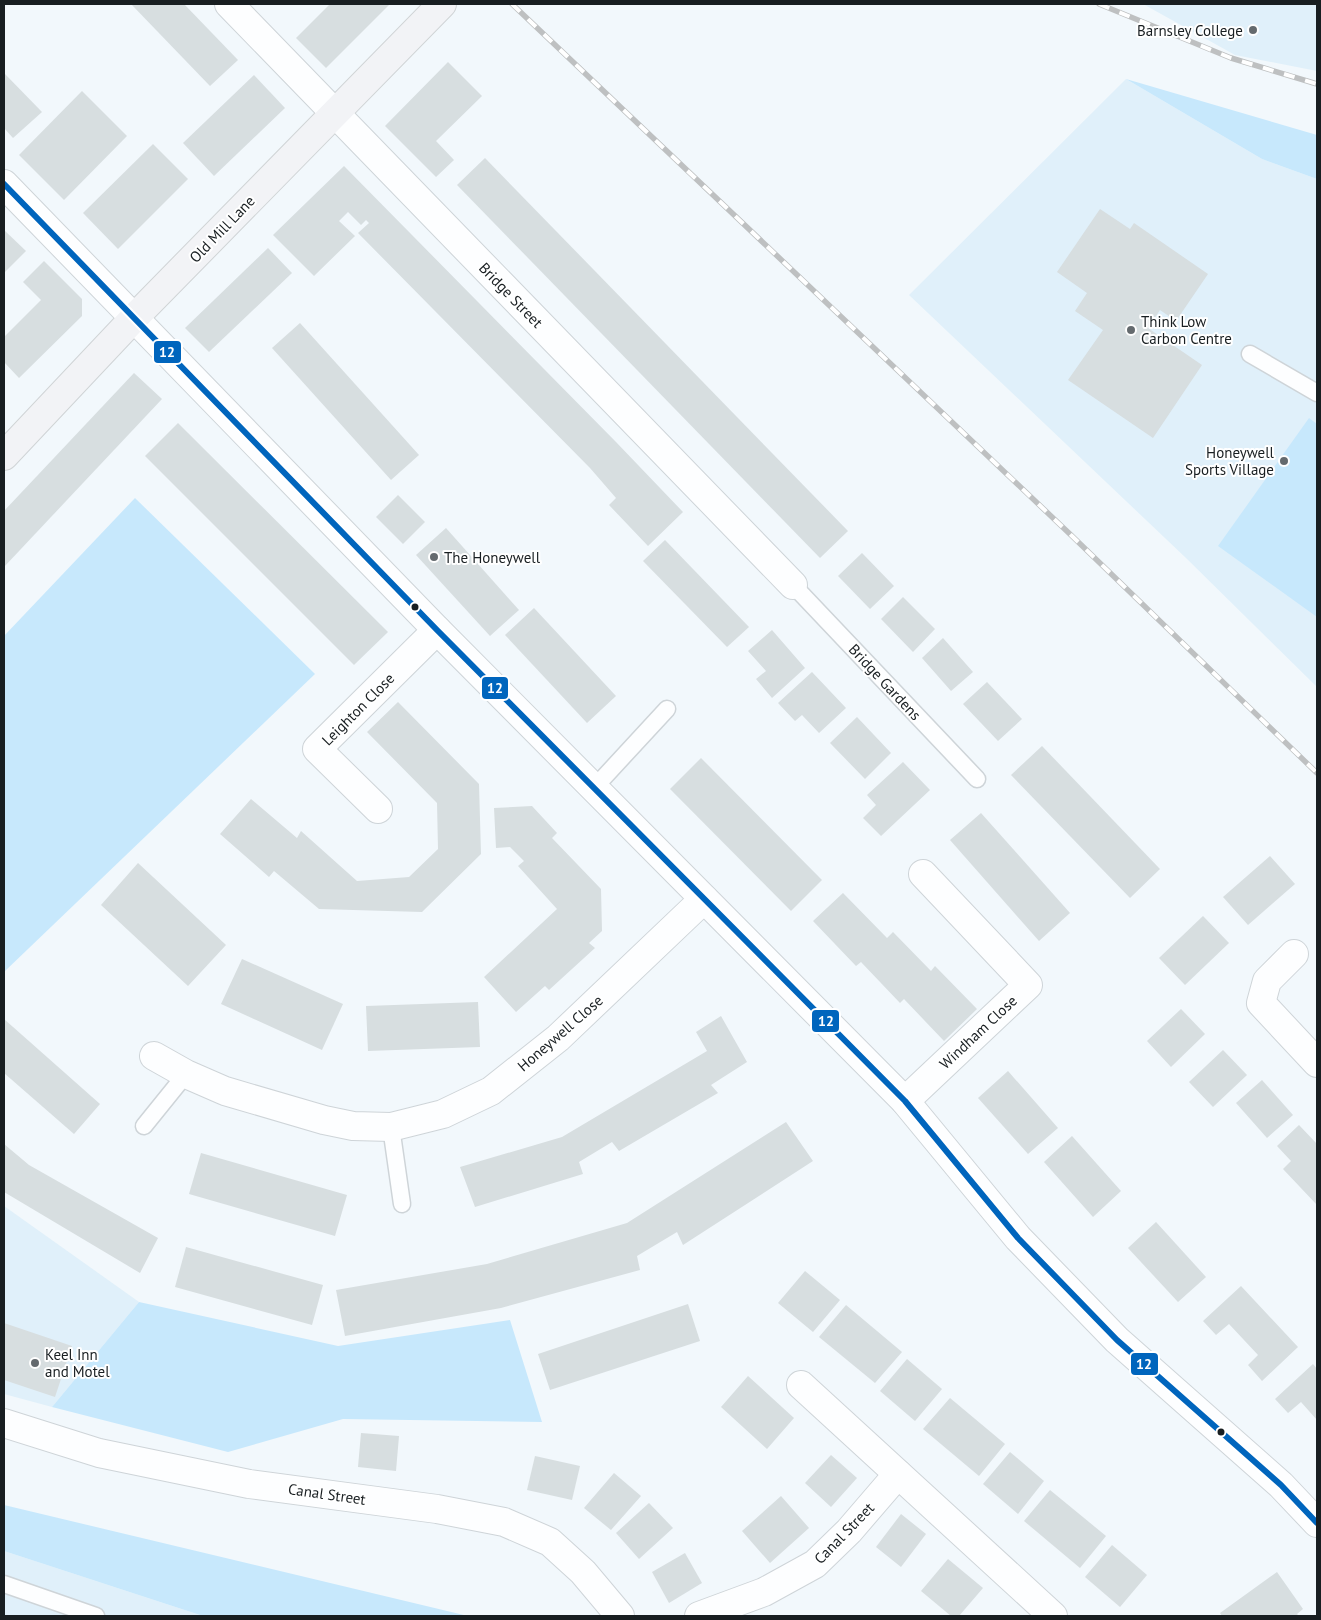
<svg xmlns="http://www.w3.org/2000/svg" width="1321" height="1620" viewBox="0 0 1321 1620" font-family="'PT Sans',sans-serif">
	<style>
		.built { fill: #e0f0fa }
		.green { fill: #c7e8fc }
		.building { fill: #d7dee0 }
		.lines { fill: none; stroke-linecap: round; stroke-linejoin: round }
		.service-casing { stroke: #ced4d8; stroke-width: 19 }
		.minor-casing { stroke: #ced4d8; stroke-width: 30 }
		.trunk-casing { stroke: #d0d4d6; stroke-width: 30 }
		.service { stroke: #fdfeff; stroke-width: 16 }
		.minor { stroke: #fdfeff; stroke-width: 28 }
		.trunk { stroke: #f2f3f6; stroke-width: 28 }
		.rail-casing { stroke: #bec0c1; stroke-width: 5.5 }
		.rail { stroke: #fff; stroke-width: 4; stroke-dasharray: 11; stroke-linecap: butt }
		.bus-1-casing { stroke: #fff; stroke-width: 10 }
		.bus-1 { stroke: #0065bd; stroke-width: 6 }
		.poi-dot { fill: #646a6e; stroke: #fff; stroke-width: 2 }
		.bus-dot { fill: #181e21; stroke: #fff; stroke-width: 2 }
		.labels { text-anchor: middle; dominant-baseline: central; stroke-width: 4; stroke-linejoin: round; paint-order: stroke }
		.poi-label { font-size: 15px; fill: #181e21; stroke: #fff; text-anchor: start }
		.street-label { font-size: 15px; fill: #181e21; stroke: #fff }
		.line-badge { stroke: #fff; stroke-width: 2 }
		.badge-label { font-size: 14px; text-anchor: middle; font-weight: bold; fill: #fff }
	</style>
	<rect width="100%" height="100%" fill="#f2f8fc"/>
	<!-- built -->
	<g class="built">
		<path d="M 1143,4 L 1317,4 L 1317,71 L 1235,55 Z"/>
		<path d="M 1126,79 L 1262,159 L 1317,179 L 1317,687 L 1186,558 L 909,295 Z"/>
		<path d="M 4,1206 L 139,1302 L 52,1407 L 4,1394 Z"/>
		<path d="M 4,1551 L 203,1616 L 4,1616 Z"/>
	</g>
	<!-- green -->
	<g class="green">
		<path d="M 1126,79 L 1317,135 L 1317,179 L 1262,159 Z"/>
		<path d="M 1309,418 L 1317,424 L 1317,617 L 1218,546 Z"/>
		<path d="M 135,498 L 315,674 L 4,972 L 4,636 Z"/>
		<path d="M 139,1302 L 338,1346 L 510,1320 L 542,1422 L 343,1419 L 228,1452 L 52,1407 Z"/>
		<path d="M 4,1505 L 468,1616 L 203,1616 L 4,1551 Z"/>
	</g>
	<!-- building -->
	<g class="building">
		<path d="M 131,4 L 184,4 L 238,60 L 210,86 Z"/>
		<path d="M 330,4 L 390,4 L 326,68 L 296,38 Z"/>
		<path d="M 448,62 L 482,96 L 436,141 L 454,160 L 436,177 L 385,126 Z"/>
		<path d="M 4,73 L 42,112 L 13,138 L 4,128 Z"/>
		<path d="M 254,75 L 285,108 L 214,176 L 183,143 Z"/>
		<path d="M 82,91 L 127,136 L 64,200 L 19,155 Z"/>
		<path d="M 153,144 L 188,179 L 118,249 L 83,213 Z"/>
		<path d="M 485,158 L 848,531 L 820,558 L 457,185 Z"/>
		<path d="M 344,166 L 616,442 L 683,512 L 648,546 L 609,505 L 616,498 L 590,468 L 358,233 L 369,223 L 366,220 L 361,225 L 348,212 L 339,221 L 355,236 L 314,276 L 273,235 Z"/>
		<path d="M 1100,209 L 1130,229 L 1134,223 L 1208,274 L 1176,321 L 1160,310 L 1148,328 L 1202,365 L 1153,438 L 1068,380 L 1103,330 L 1075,311 L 1087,293 L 1057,272 Z"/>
		<path d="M 4,230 L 26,251 L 4,273 Z"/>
		<path d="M 268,248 L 292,273 L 209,352 L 185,328 Z"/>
		<path d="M 44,261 L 82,299 L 82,316 L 19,378 L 4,362 L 4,337 L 41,300 L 23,282 Z"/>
		<path d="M 300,323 L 419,455 L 391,480 L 272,348 Z"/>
		<path d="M 134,373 L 162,399 L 4,567 L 4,511 Z"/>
		<path d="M 178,423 L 388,632 L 354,665 L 145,456 Z"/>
		<path d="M 398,495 L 425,522 L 403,544 L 376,517 Z"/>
		<path d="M 446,528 L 519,610 L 490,636 L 416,555 Z"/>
		<path d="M 665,540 L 749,627 L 727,647 L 643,561 Z"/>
		<path d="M 862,553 L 894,586 L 870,609 L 838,576 Z"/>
		<path d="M 903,597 L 935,629 L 913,652 L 881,619 Z"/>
		<path d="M 534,608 L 616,696 L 587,723 L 505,635 Z"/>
		<path d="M 772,630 L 805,668 L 772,698 L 756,679 L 766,671 L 748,651 Z"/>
		<path d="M 943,638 L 973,672 L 951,691 L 922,658 Z"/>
		<path d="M 812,672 L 846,708 L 819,733 L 802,715 L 795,721 L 778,703 Z"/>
		<path d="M 987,682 L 1022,719 L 998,741 L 963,704 Z"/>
		<path d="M 398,702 L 479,784 L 481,854 L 422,912 L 319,909 L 274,871 L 269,877 L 220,834 L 251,799 L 297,838 L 301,831 L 357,881 L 409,877 L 438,849 L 437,803 L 367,732 Z"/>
		<path d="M 857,717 L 891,753 L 865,779 L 830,743 Z"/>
		<path d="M 1042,746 L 1160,869 L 1130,898 L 1011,775 Z"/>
		<path d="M 701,758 L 822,880 L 791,911 L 670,789 Z"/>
		<path d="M 903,762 L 930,790 L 881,836 L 863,818 L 876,805 L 867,795 Z"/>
		<path d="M 532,806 L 557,833 L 552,838 L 601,889 L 602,931 L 589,943 L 595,948 L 549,990 L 545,986 L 516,1012 L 484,977 L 557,909 L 518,866 L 524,861 L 510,847 L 496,848 L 494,808 Z"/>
		<path d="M 981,813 L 1070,913 L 1039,941 L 950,840 Z"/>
		<path d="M 1270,856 L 1295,884 L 1248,925 L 1223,897 Z"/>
		<path d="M 138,863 L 226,945 L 188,986 L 101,905 Z"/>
		<path d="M 843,893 L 887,938 L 893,932 L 931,971 L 935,966 L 977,1009 L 944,1041 L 904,999 L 900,1003 L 861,962 L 856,966 L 813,921 Z"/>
		<path d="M 1203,916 L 1229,943 L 1185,985 L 1159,958 Z"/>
		<path d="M 242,959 L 343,1004 L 322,1050 L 221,1004 Z"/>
		<path d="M 478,1002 L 480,1047 L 368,1051 L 366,1006 Z"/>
		<path d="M 1181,1009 L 1205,1034 L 1171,1067 L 1147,1041 Z"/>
		<path d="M 721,1016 L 747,1062 L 711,1085 L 718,1093 L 619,1151 L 612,1142 L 579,1162 L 583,1174 L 475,1207 L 460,1167 L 562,1137 L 707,1051 L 696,1032 Z"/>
		<path d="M 4,1019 L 100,1104 L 74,1134 L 4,1073 Z"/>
		<path d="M 1223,1050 L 1247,1075 L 1213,1107 L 1189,1082 Z"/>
		<path d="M 1008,1071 L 1058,1128 L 1028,1154 L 978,1098 Z"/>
		<path d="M 1262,1080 L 1293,1115 L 1267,1138 L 1236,1103 Z"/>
		<path d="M 786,1122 L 813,1161 L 683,1245 L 677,1232 L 637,1256 L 640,1270 L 501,1308 L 345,1336 L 336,1290 L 487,1264 L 627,1223 Z"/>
		<path d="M 1299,1125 L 1317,1144 L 1317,1205 L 1283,1169 L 1291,1161 L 1277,1146 Z"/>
		<path d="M 1072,1136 L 1121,1191 L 1093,1217 L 1044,1162 Z"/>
		<path d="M 4,1144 L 29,1165 L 158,1238 L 140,1273 L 4,1192 Z"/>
		<path d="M 201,1153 L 347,1195 L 335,1236 L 189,1194 Z"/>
		<path d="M 1156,1222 L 1206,1277 L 1178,1302 L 1128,1248 Z"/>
		<path d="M 186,1247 L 323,1285 L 312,1325 L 175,1287 Z"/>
		<path d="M 805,1271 L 840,1300 L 813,1332 L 778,1303 Z"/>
		<path d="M 1241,1286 L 1298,1347 L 1262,1381 L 1248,1365 L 1258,1355 L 1229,1324 L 1216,1335 L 1203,1321 Z"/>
		<path d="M 688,1304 L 700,1341 L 550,1390 L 538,1354 Z"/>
		<path d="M 846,1305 L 902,1352 L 875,1383 L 819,1337 Z"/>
		<path d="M 4,1323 L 72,1346 L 55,1397 L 4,1380 Z"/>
		<path d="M 907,1359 L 942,1389 L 915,1421 L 880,1391 Z"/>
		<path d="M 1313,1364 L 1317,1369 L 1317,1420 L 1301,1402 L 1288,1413 L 1275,1399 Z"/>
		<path d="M 748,1376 L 794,1418 L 767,1449 L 721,1407 Z"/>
		<path d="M 950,1398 L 1005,1444 L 979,1476 L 923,1429 Z"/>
		<path d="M 361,1433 L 399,1436 L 396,1471 L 358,1467 Z"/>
		<path d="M 1010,1452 L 1044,1481 L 1018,1514 L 983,1484 Z"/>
		<path d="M 831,1455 L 857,1478 L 831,1507 L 805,1483 Z"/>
		<path d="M 535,1456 L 580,1466 L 572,1500 L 527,1490 Z"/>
		<path d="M 614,1473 L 641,1496 L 611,1530 L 584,1508 Z"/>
		<path d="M 1050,1490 L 1106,1536 L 1080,1568 L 1024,1521 Z"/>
		<path d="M 781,1496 L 809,1528 L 770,1563 L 742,1531 Z"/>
		<path d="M 649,1503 L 673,1528 L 639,1559 L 616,1533 Z"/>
		<path d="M 901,1514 L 926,1534 L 901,1567 L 876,1547 Z"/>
		<path d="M 1112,1545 L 1147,1575 L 1120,1607 L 1085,1577 Z"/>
		<path d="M 685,1553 L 702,1583 L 669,1603 L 652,1572 Z"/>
		<path d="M 948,1559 L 983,1588 L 959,1616 L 951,1616 L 921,1591 Z"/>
		<path d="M 1277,1572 L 1303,1609 L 1297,1614 L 1299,1616 L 1222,1616 L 1220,1613 Z"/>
	</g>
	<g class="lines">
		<!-- service casing -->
		<g class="service-casing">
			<g id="service">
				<path d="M 1250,354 L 1317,393"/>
				<path d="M 793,585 L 977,779"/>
				<path d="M 594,788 L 667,709"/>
				<path d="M 144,1126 L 186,1074"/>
				<path d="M 391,1127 L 402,1204"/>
				<path d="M 4,1584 L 96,1616"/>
			</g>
		</g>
		<!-- minor casing -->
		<g class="minor-casing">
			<g id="minor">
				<path d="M 229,4 L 793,585"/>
				<path d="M 4,184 L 437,630 L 905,1101 L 1018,1238 L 1117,1340 L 1281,1485 L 1317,1523"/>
				<path d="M 378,809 L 317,749 L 437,630"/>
				<path d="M 1294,954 L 1267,981 L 1261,1003 L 1317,1063"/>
				<path d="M 154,1056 L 186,1074 L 225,1091 L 324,1120 L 353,1126 L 391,1127 L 443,1114 L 491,1091 L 558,1038 L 704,899"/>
				<path d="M 905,1101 L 1028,985 L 923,874"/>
				<path d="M 801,1385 L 1053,1616"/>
				<path d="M 4,1423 L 99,1453 L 249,1484 L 437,1509 L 504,1522 L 550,1542 L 583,1572 L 620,1616"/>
				<path d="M 699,1616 L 764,1592 L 815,1564 L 849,1531 L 898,1474"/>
			</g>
		</g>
		<!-- trunk casing -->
		<g class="trunk-casing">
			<path id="trunk" d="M 4,456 L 134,318 L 442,4"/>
		</g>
		<!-- service -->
		<use href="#service" class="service"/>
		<!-- minor -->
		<use href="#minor" class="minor"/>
		<!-- trunk -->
		<use href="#trunk" class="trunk"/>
		<!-- rail casing -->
		<g class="rail-casing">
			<g id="rail">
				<path d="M 512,4 L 1072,536 L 1317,773"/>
				<path d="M 1099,4 L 1231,58 L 1317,84"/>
			</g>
		</g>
		<!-- rail -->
		<use href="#rail" class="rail"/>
		<!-- bus-1 casing -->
		<g class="bus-1-casing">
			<path id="bus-1" d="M 4,184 L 437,630 L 905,1101 L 1018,1238 L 1117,1340 L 1281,1485 L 1317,1523"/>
		</g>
		<!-- bus-1 -->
		<use href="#bus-1" class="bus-1"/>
	</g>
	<!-- markers -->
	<g class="poi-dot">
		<circle cx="1253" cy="30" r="5"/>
		<circle cx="1131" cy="330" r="5"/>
		<circle cx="1284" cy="461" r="5"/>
		<circle cx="434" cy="557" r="5"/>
		<circle cx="35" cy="1363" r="5"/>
	</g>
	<g class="bus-dot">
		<circle cx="415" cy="607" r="4.5"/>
		<circle cx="1221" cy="1432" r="4.5"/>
	</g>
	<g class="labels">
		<!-- poi labels -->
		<g class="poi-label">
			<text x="1243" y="30" text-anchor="end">Barnsley College</text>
			<text x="1141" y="321">Think Low<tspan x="1141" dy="17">Carbon Centre</tspan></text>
			<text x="1274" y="452" text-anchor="end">Honeywell<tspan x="1274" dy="17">Sports Village</tspan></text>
			<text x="444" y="557">The Honeywell</text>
			<text x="45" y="1354">Keel Inn<tspan x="45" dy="17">and Motel</tspan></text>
		</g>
		<!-- street labels -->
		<g class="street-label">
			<text transform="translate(222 229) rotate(-46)">Old Mill Lane</text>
			<text transform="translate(511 295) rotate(46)">Bridge Street</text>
			<text transform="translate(885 682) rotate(47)">Bridge Gardens</text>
			<text transform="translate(358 709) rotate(-45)">Leighton Close</text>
			<text transform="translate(978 1032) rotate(-43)">Windham Close</text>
			<text transform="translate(560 1033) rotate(-41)">Honeywell Close</text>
			<text transform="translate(327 1494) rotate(8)">Canal Street</text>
			<text transform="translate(844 1533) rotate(-46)">Canal Street</text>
		</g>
	</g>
	<g class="line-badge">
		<rect x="153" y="340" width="29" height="24" rx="5" fill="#0065bd"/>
		<rect x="481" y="676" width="28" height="24" rx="5" fill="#0065bd"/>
		<rect x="811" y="1009" width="29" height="24" rx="5" fill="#0065bd"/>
		<rect x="1130" y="1352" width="29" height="24" rx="5" fill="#0065bd"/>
	</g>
	<g class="badge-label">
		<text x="167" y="357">12</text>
		<text x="495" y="693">12</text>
		<text x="826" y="1026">12</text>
		<text x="1144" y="1369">12</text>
	</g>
	<!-- border -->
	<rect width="1321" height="1620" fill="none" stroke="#181e21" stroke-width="10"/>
</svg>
